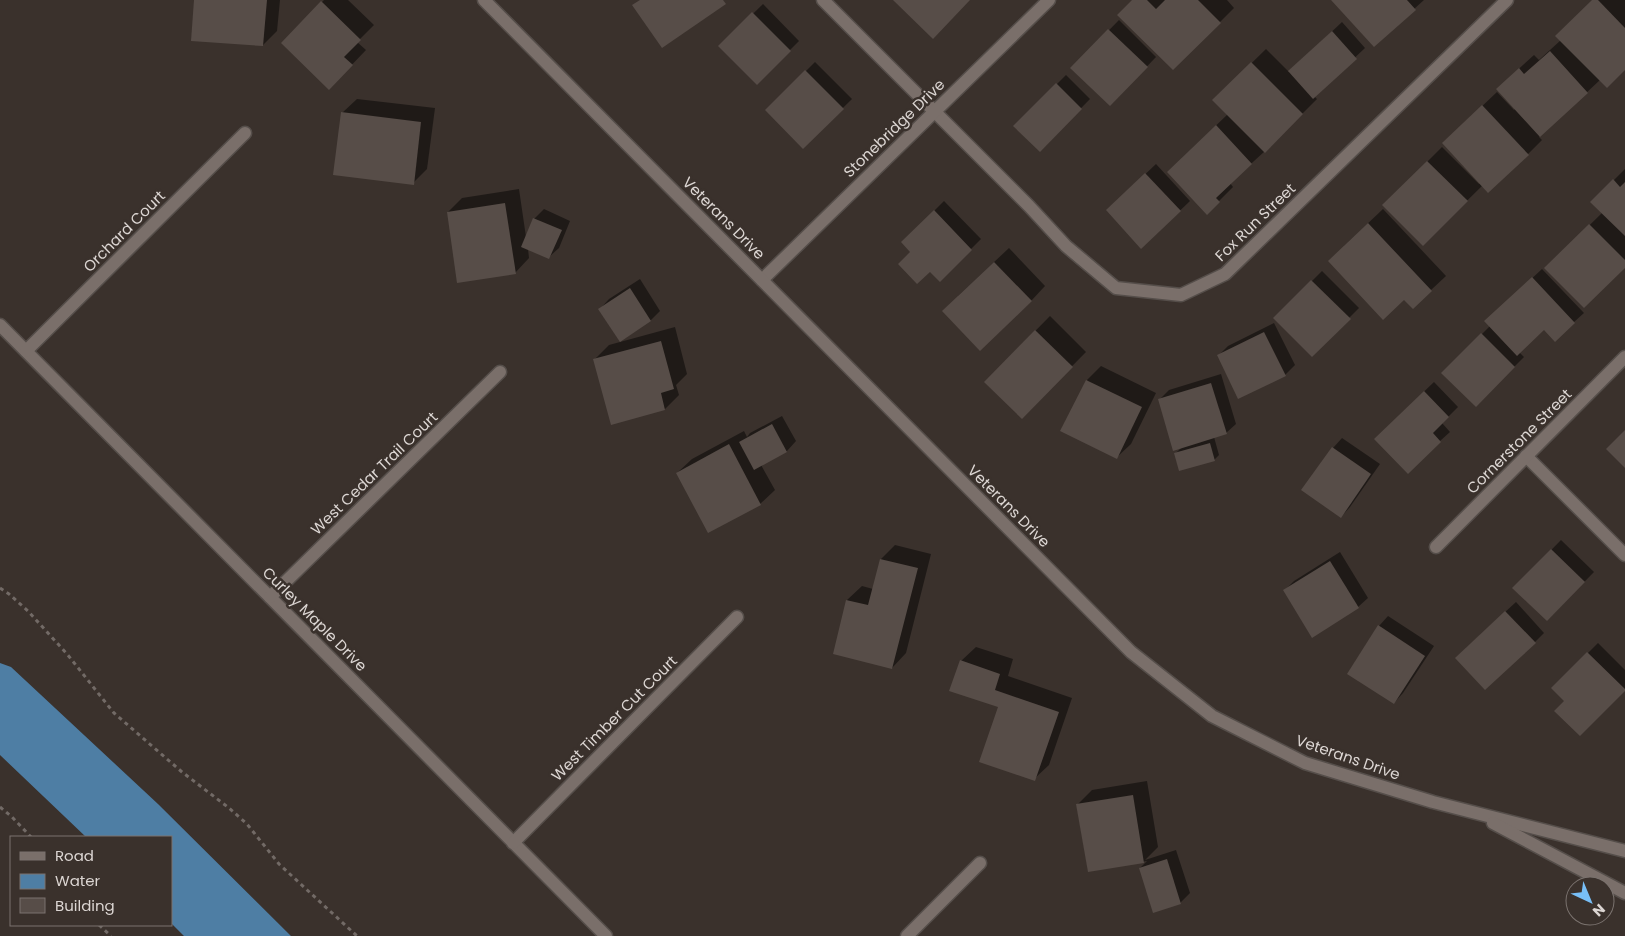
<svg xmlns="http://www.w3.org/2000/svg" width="1625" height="936" viewBox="0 0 1625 936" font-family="Poppins,sans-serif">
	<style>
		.water { fill: #4e7ea4 }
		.shadow { fill: #0007 }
		.building { fill: #574d48 }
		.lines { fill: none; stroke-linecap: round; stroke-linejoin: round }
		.minor-casing { stroke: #554e4a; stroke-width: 15 }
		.tertiary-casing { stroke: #554e4a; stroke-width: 15 }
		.path { stroke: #726a66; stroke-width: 3; stroke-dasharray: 4 4; stroke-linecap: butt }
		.minor { stroke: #7a6f6a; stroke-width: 12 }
		.tertiary { stroke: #7a6f6a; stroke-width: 12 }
		.labels { text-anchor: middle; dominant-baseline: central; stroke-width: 5; stroke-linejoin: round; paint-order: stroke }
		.street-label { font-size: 15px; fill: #dcd6d3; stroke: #3a312c }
	</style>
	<rect width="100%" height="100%" fill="#3a312c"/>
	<!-- water -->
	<path class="water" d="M 0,663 L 11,667 L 158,804 L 291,936 L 184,936 L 171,923 L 171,837 L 86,837 L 0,755 Z"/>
	<!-- shadow -->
	<g class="shadow">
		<path d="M 195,0 L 280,0 L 277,31 L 263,45 Z"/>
		<path d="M 324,0 L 348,0 L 374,25 L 357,42 L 366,50 L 343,74 L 282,43 Z"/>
		<path d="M 1134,0 L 1227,0 L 1234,8 L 1173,69 Z"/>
		<path d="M 1333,0 L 1424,0 L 1374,45 Z"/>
		<path d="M 1594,0 L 1625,0 L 1625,68 L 1600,80 L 1539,137 L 1542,140 L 1528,154 L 1483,185 L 1423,244 L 1384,205 L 1442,147 L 1479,184 L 1481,183 L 1458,129 L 1497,92 L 1514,110 L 1516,108 L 1512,75 L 1534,55 L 1539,60 L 1561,40 Z"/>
		<path d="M 763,4 L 799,41 L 757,83 L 720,46 Z"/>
		<path d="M 1119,20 L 1156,57 L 1110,105 L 1072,68 Z"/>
		<path d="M 1342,22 L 1365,48 L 1314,96 L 1317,99 L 1265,151 L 1230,183 L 1233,187 L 1207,213 L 1182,158 L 1228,114 L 1214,100 L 1266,49 L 1289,72 Z"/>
		<path d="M 815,62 L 852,99 L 803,147 L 767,110 Z"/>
		<path d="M 1066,75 L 1090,99 L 1040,150 L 1015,126 Z"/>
		<path d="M 357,99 L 435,108 L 427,169 L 413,183 L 342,113 Z"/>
		<path d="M 1156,164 L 1190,201 L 1142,247 L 1117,201 Z"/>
		<path d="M 1625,169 L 1625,266 L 1546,268 L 1603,212 L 1592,202 Z"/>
		<path d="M 519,189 L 526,237 L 534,219 L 544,209 L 570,221 L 559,248 L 549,257 L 528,249 L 529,258 L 515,273 L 448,212 L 462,198 Z"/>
		<path d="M 944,201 L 981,239 L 940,280 L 903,242 Z"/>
		<path d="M 1383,209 L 1446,276 L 1431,290 L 1344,246 Z"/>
		<path d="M 1009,248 L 1045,286 L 1031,301 L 958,296 Z"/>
		<path d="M 1542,269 L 1584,313 L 1574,322 L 1544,328 L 1519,352 L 1524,357 L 1476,405 L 1443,373 L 1490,326 L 1496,312 Z"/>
		<path d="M 1322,271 L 1359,308 L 1312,355 L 1275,318 Z"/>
		<path d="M 640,279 L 660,311 L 651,320 L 621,340 L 600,309 L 609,299 Z"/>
		<path d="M 1050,316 L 1086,352 L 1022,417 L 985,382 Z"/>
		<path d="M 1274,323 L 1295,365 L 1285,375 L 1219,355 L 1228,346 Z"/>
		<path d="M 675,327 L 687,374 L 676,385 L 679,395 L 665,409 L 594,360 L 609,345 Z"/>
		<path d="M 1101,366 L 1156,393 L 1131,444 L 1116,458 L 1087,380 Z"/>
		<path d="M 1221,374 L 1236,424 L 1226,433 L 1214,437 L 1219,455 L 1214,460 L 1175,454 L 1182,447 L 1159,400 L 1169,390 Z"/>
		<path d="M 1434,382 L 1458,407 L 1442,423 L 1450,432 L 1440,441 L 1385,429 Z"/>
		<path d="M 782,416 L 796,441 L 787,451 L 761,465 L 775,490 L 760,504 L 677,473 L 692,459 L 744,431 L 747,437 L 750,433 Z"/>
		<path d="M 1342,438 L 1380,464 L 1350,507 L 1341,517 L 1333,448 Z"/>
		<path d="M 1561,540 L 1594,572 L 1547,620 L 1514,588 Z"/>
		<path d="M 895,545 L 931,554 L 906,653 L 892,668 L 847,600 L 862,586 L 873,589 L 881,559 Z"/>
		<path d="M 1340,552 L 1368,598 L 1358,607 L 1285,590 L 1294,581 Z"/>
		<path d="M 1516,602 L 1544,633 L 1535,642 L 1466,648 Z"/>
		<path d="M 1388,616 L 1434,646 L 1403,693 L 1394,703 L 1379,626 Z"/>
		<path d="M 1598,643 L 1625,670 L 1625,689 L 1580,735 L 1566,701 L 1553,688 Z"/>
		<path d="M 976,647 L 1013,659 L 1008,676 L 1072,698 L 1049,765 L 1034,779 L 999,707 L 961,661 Z"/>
		<path d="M 1147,781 L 1158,847 L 1145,860 L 1176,850 L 1190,893 L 1180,903 L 1140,868 L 1147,861 L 1089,871 L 1078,804 L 1092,790 Z"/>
	</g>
	<!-- building -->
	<g class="building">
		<path d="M 194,0 L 267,0 L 263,46 L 191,41 Z"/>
		<path d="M 640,0 L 723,0 L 726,4 L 662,48 L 632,5 Z"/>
		<path d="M 893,0 L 970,0 L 933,39 Z"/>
		<path d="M 1132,0 L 1147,0 L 1156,9 L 1165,0 L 1198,0 L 1221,23 L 1173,70 L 1117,15 Z"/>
		<path d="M 1331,0 L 1407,0 L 1416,10 L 1374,47 Z"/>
		<path d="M 1592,0 L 1598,0 L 1625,28 L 1625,70 L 1607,88 L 1555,36 Z"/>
		<path d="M 321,1 L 361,40 L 344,57 L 353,65 L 329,90 L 281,43 Z"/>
		<path d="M 752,12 L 791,51 L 757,85 L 718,46 Z"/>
		<path d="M 1108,29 L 1148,67 L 1110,106 L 1070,68 Z"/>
		<path d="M 1332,31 L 1357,59 L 1313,99 L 1288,71 Z"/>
		<path d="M 1550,51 L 1588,93 L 1540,137 L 1496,89 L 1519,68 L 1524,74 Z"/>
		<path d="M 1251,62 L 1303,114 L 1265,153 L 1212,100 Z"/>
		<path d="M 805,70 L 844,109 L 803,149 L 765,110 Z"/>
		<path d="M 1056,83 L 1082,109 L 1040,152 L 1013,126 Z"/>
		<path d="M 1482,105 L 1529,155 L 1488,193 L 1442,143 Z"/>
		<path d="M 341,112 L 421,122 L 414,185 L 333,175 Z"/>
		<path d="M 1216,125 L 1252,164 L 1216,198 L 1220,202 L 1207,215 L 1167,172 Z"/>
		<path d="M 1427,161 L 1468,201 L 1423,246 L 1382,205 Z"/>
		<path d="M 1145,173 L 1181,211 L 1141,249 L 1106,210 Z"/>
		<path d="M 1613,179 L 1620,187 L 1625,182 L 1625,236 L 1590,202 Z"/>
		<path d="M 505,203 L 516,274 L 457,283 L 447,212 Z"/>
		<path d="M 934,210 L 972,250 L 940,282 L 930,272 L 917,284 L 898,264 L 910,252 L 901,242 Z"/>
		<path d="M 533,218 L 562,230 L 549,259 L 521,247 Z"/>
		<path d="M 1368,223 L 1432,291 L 1413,309 L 1404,300 L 1383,320 L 1328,261 Z"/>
		<path d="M 1589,224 L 1625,260 L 1625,268 L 1584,308 L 1544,268 Z"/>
		<path d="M 994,262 L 1032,301 L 980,351 L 942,311 Z"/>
		<path d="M 1532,277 L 1575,323 L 1555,342 L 1544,330 L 1517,356 L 1484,321 Z"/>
		<path d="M 1311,280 L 1351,319 L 1312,357 L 1273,318 Z"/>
		<path d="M 630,288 L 651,321 L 620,342 L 598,309 Z"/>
		<path d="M 1035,330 L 1073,367 L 1022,419 L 984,382 Z"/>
		<path d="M 1264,332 L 1286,376 L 1238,399 L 1217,355 Z"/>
		<path d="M 1481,333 L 1515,367 L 1476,407 L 1441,373 Z"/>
		<path d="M 661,341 L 674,389 L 661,393 L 665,410 L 611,425 L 593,359 Z"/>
		<path d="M 1086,380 L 1142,407 L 1117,459 L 1060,431 Z"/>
		<path d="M 1211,383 L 1227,434 L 1173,451 L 1158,399 Z"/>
		<path d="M 1424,391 L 1449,417 L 1433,433 L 1441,442 L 1408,474 L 1374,439 Z"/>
		<path d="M 772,424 L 787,452 L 754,470 L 739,442 Z"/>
		<path d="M 1625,430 L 1625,468 L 1606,449 Z"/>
		<path d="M 1210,443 L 1215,461 L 1179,471 L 1174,453 Z"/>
		<path d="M 729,444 L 761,505 L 708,533 L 676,473 Z"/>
		<path d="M 1332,447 L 1371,474 L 1341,518 L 1301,490 Z"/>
		<path d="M 1551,549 L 1585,582 L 1547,621 L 1512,588 Z"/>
		<path d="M 880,559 L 918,568 L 892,669 L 833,654 L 846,600 L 868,605 Z"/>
		<path d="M 1330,561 L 1359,608 L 1312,638 L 1283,590 Z"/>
		<path d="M 1505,611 L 1536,643 L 1485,690 L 1455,658 Z"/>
		<path d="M 1378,625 L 1425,656 L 1394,704 L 1347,674 Z"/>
		<path d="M 1587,652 L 1625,689 L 1625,691 L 1580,736 L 1554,711 L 1564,701 L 1551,688 Z"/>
		<path d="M 960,660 L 1000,674 L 995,690 L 1059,712 L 1035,781 L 979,762 L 998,707 L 949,691 Z"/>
		<path d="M 1133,795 L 1144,863 L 1088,872 L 1076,804 Z"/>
		<path d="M 1167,859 L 1181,904 L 1153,913 L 1139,868 Z"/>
	</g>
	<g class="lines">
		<!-- minor casing -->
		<g class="minor-casing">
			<g id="minor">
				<path d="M 823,0 L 1029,206 L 1066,246 L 1116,288 L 1181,295 L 1225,274 L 1507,0"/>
				<path d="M 762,280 L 1049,0"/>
				<path d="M 0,325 L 606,936"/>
				<path d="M 26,351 L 245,133"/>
				<path d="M 1526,456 L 1625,555"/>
				<path d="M 1436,547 L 1625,357"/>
				<path d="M 270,597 L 500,372"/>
				<path d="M 513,843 L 737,617"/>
				<path d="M 907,936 L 980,863"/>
			</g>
		</g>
		<!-- tertiary casing -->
		<g class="tertiary-casing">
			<g id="tertiary">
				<path d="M 484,0 L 1131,652 L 1212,716 L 1305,763 L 1433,802 L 1625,851"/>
				<path d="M 1493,823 L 1625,893"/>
			</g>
		</g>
		<!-- path -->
		<g class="path">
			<path d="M 0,588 L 9,594 L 28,611 L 67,654 L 114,713 L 182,772 L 229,808 L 247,824 L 279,864 L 357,936"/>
			<path d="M 0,807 L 12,817 L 31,837"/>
			<path d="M 99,925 L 111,936"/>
		</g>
		<!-- minor -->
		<use href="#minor" class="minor"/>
		<!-- tertiary -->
		<use href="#tertiary" class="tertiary"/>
	</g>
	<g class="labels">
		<!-- street labels -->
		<g class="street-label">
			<text transform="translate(894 128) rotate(-44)">Stonebridge Drive</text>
			<text transform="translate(724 218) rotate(45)">Veterans Drive</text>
			<text transform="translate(1255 222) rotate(-44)">Fox Run Street</text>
			<text transform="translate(124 231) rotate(-45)">Orchard Court</text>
			<text transform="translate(1519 441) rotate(-45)">Cornerstone Street</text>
			<text transform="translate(374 473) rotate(-44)">West Cedar Trail Court</text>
			<text transform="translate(1009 506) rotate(45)">Veterans Drive</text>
			<text transform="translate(315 619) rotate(45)">Curley Maple Drive</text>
			<text transform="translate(614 718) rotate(-45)">West Timber Cut Court</text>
			<text transform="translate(1348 757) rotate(19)">Veterans Drive</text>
		</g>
	</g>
	<!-- legend -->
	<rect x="10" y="836" width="162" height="90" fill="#3a312c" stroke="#7b736f"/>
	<rect x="20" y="852" width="25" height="8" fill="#7a6f6a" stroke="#7b736f"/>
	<text x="55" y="861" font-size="15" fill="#dcd6d3">Road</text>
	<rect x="20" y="874" width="25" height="15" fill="#4e7ea4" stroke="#7b736f"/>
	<text x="55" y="886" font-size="15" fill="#dcd6d3">Water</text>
	<rect x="20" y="898" width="25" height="15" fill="#574d48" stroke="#7b736f"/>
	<text x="55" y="911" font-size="15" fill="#dcd6d3">Building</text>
	<!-- north arrow -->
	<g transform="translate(1590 901) rotate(136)"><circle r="24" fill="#3a312c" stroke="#7b736f"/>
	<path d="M0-4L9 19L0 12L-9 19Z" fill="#78bff7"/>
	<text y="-8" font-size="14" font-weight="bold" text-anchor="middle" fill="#dcd6d3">N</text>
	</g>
</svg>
